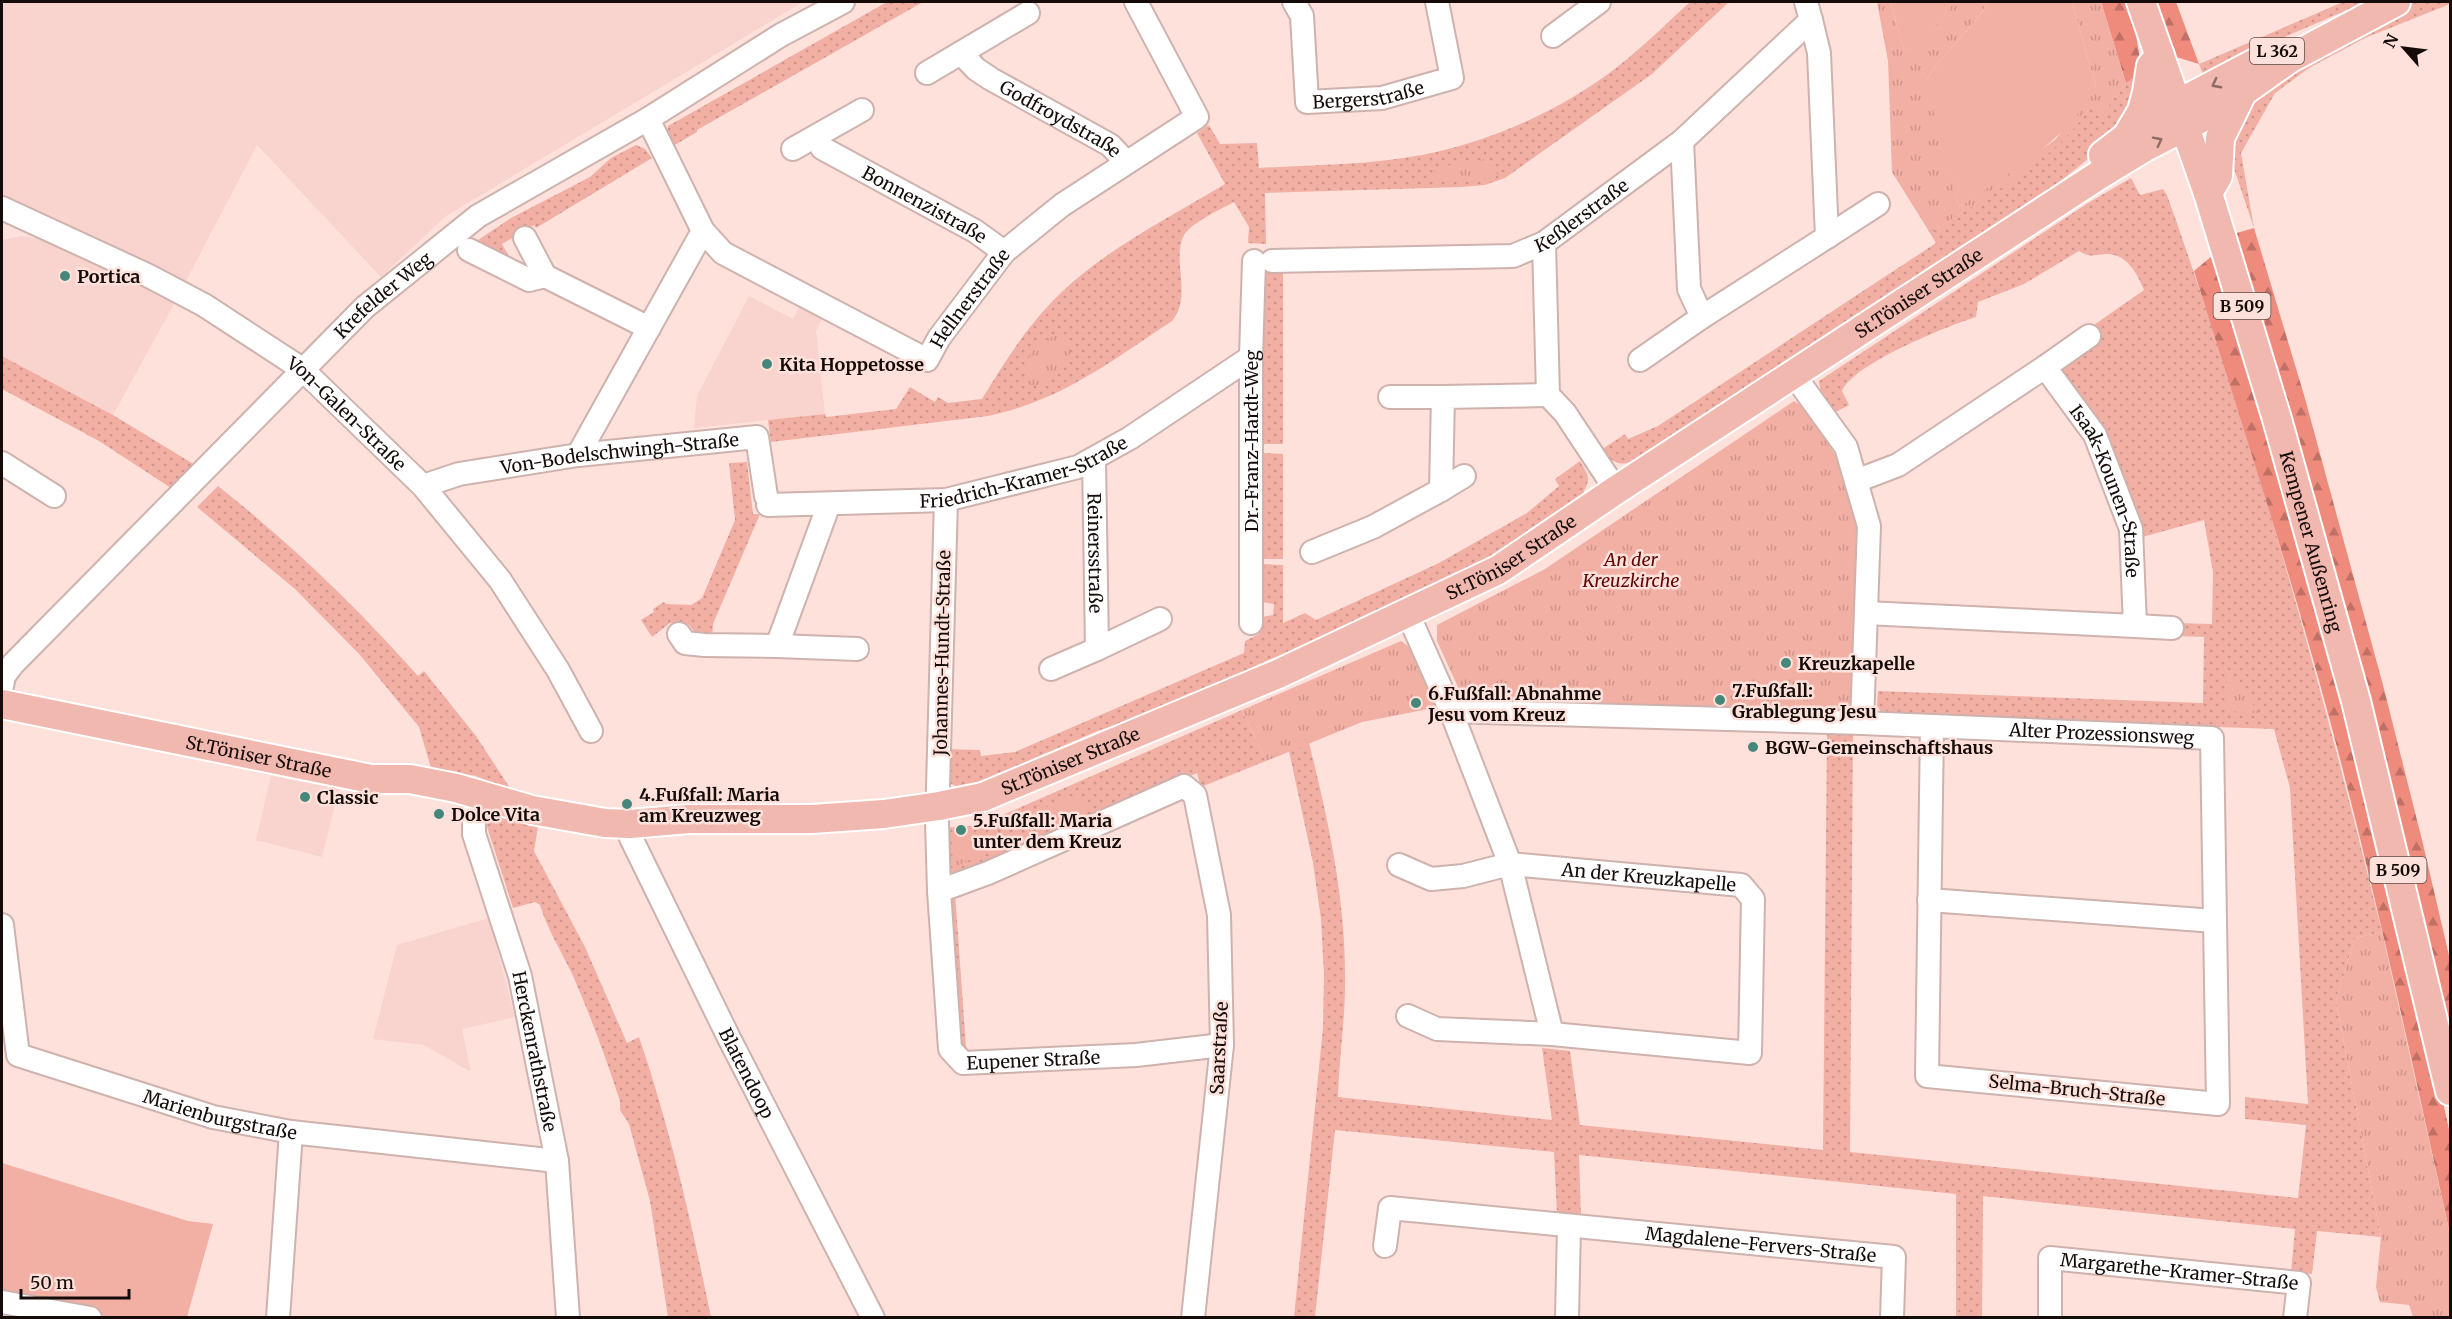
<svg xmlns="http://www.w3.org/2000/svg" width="2452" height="1319" viewBox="0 0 2452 1319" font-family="Merriweather,serif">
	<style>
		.built { fill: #f9d3cd }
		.grass { fill: url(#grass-dots) }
		.forest { fill: url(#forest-firs) }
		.park { fill: url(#park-tufts) }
		.garden { fill: #f2afa4 }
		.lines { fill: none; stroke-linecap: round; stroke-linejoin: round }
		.minor-casing { stroke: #ceb2ad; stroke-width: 26 }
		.major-casing { stroke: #fff; stroke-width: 32 }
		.minor { stroke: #fff; stroke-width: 22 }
		.major { stroke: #f1b8af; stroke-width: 28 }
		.oneway { stroke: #8e6b65 }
		.poi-dot { fill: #45887b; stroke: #ffe1dc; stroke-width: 2 }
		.labels { text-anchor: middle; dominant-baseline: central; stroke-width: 5; stroke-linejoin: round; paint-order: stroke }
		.shield { fill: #ffe1dc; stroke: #5b4c49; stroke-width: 1.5 }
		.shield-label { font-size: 16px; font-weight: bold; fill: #150c0a }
		.street-label { font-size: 18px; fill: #150c0a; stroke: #ffe1dc }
		.poi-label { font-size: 18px; font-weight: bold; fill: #150c0a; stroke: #ffe1dc; text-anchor: start }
		.park-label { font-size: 18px; font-style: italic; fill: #610404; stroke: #ffe1dc }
	</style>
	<defs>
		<pattern id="grass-dots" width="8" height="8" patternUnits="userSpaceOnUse" patternTransform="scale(1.5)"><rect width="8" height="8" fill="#f2afa4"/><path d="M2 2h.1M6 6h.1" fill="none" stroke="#cf958c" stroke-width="1.8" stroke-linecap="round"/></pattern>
		<pattern id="forest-firs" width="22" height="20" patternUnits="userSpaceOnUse" patternTransform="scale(1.5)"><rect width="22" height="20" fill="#ef8b7d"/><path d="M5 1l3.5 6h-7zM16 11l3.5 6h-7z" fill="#c07065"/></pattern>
		<pattern id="park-tufts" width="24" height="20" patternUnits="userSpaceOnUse" patternTransform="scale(1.5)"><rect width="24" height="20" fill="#f2afa4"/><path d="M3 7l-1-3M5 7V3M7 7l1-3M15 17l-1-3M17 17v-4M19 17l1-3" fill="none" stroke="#cf958c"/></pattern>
	</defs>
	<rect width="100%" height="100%" fill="#ffe1dc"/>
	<!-- built -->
	<g class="built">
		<path d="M 2,2 L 803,2 L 446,216 L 381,277 L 257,145 L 184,285 L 2,198 Z"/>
		<path d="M 22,236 L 41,239 L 115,272 L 174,304 L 113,415 L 2,356 L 2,240 Z"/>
		<path d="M 749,296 L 793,319 L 799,308 L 822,319 L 816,331 L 825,414 L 694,428 L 697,396 Z"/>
		<path d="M 271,776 L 339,789 L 322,857 L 256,840 Z"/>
		<path d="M 489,918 L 515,1017 L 462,1029 L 471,1072 L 424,1045 L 373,1039 L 397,945 Z"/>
	</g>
	<!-- grass -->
	<g class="grass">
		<path d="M 887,2 L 923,2 L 697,130 L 697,132 L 673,146 L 667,135 L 668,126 Z"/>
		<path d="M 1690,2 L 1729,2 L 1652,74 L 1505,178 L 1485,185 L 1462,187 L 1265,193 L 1266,244 L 1248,243 L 1249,227 L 1234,202 C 1221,209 1191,223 1184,235 C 1171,259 1193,296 1172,321 C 1111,361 1061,401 988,416 L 771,442 L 768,420 L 825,414 L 826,417 L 896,409 L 910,387 L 935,402 L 938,397 L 948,403 L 982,399 C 1002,366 1022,334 1048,306 C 1097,253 1164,221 1225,184 L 1197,133 L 1209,125 L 1220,144 L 1257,143 L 1259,168 C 1313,165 1368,165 1422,155 C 1494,141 1569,107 1626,60 C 1648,42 1669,21 1690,2 Z"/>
		<path d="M 2343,2 L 2366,2 L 2289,35 L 2205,79 L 2199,64 Z"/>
		<path d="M 2411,2 L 2450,2 L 2450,4 L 2365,38 L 2309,68 L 2275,93 L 2241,153 L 2254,228 L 2224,139 L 2258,86 L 2396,7 Z"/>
		<path d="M 2142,72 L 2143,82 L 2113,139 L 2022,212 L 1634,464 L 1630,462 C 1617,467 1610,459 1601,450 L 1625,434 L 1628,439 L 1658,426 L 1936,243 L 1930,233 L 2005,185 L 2086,114 L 2094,101 L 2101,115 L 2126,83 Z"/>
		<path d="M 636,145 L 645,149 L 652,158 L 536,228 L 534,225 L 502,244 L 514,265 L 469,246 L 511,218 L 590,177 L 611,158 Z"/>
		<path d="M 2131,178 L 2140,195 L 2163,189 L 2167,195 C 2253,437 2321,683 2382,932 L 2355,938 L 2336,1001 L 2381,1237 L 2317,1231 L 2312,1274 L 2291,1272 L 2295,1229 L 1983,1196 L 1982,1317 L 1956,1317 L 1956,1194 L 1579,1155 L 1581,1217 L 1557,1215 L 1554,1152 L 1335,1130 L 1315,1317 L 1294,1317 L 1323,1028 L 1324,974 L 1321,919 L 1313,863 L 1289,751 L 1309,743 C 1328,819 1345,896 1345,974 C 1346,1015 1339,1056 1338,1097 L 1552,1120 L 1542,1048 L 1570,1051 L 1580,1125 L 1823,1150 L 1827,732 L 1853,733 L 1850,1152 L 2298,1198 L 2306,1125 L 2245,1119 L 2245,1097 L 2308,1104 L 2290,788 L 2274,729 L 1940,717 L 1939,715 L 1882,713 L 1877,706 L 1878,691 L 2203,703 L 2204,637 L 2176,636 L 2176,623 L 2212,624 L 2213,572 L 2204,520 L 2142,537 C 2134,510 2127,483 2116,458 C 2101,424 2077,394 2057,364 L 2091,327 L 2144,290 C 2137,274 2128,255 2108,254 C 2094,254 2092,259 2079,251 L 2024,284 L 1978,302 L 1976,317 C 1947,326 1853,364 1842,391 L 1849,405 L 1834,413 L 1821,394 L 1819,381 L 2088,203 Z"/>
		<path d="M 1269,272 L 1283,272 L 1283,444 L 1263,444 L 1259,441 L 1261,275 Z"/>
		<path d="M 2,356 L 113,415 L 195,465 L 171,488 L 99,441 L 2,389 Z"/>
		<path d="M 1264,453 L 1283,454 L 1283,559 L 1262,559 L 1259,457 Z"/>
		<path d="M 1580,461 C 1593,483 1588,478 1581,499 L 1476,565 L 1403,602 L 1257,665 L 1257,667 L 1139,720 L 1100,730 L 963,789 L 951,784 L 947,772 L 947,749 L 980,750 L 981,756 L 1015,752 L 1244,653 L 1245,641 L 1259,634 L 1261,617 L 1273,615 L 1274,604 L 1262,602 L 1262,564 L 1283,565 L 1283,623 L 1305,613 L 1316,620 L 1439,563 L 1527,513 L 1559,486 L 1555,479 Z"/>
		<path d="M 747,462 L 753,514 L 760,514 L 713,624 L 712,640 L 700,639 L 688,624 L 670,623 L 652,637 L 641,620 L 654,612 L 653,609 L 664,602 L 666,604 L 691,605 L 702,598 L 735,520 L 729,463 Z"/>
		<path d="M 218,486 C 290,543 357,607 418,676 L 424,671 L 476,736 L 512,791 L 476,776 L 431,768 L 419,727 L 360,655 L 295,589 L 197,507 Z"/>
		<path d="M 1242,710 L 1266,761 L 1201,787 L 1197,773 L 947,880 L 943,828 L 980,825 Z"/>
		<path d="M 483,814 L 538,826 L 534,851 L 585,947 L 627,1043 L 639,1037 C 671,1131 691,1221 711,1317 L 668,1317 L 650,1201 L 629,1124 L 620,1110 L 620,1101 C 606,1058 591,1017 573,976 C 562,952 547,929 540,905 L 535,902 L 513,908 Z"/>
		<path d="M 955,893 L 966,1047 L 976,1057 L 958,1047 L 948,896 Z"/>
	</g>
	<!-- forest -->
	<g class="forest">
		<path d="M 2101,2 L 2128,2 L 2133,16 L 2142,72 L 2126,83 Z"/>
		<path d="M 2154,2 L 2176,2 L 2199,64 L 2173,56 Z"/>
		<path d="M 2254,228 L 2304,395 L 2383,685 L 2423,844 L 2450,960 L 2450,1042 L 2233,234 Z"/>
		<path d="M 2212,256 L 2289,504 L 2406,934 L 2450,1134 L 2450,1234 C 2413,1067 2377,898 2333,732 C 2292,577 2242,424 2194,271 Z"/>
	</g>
	<!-- park -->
	<g class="park">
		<path d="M 1877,2 L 1890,2 L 1904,50 L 1921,45 L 1954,2 L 1988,2 L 1981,14 L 1932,70 L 1927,80 L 1959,207 L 2055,140 L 2096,87 L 2072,2 L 2101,2 L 2126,83 L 2101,116 L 2094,102 C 2057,161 1987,196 1930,233 L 1892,172 L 1888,61 Z"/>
		<path d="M 1485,159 L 1499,174 L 1472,182 L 1436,182 L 1433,168 Z"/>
		<path d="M 1058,334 C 1086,340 1062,389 1030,385 L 1026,382 C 1023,355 1035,345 1058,334 Z"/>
		<path d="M 1794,401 L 1806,408 L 1834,453 L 1846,481 L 1854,510 L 1858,540 L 1854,711 L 1850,713 L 1466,699 L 1462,696 L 1437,641 L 1437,625 L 1545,569 Z"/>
		<path d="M 1401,641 L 1408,646 L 1413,653 L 1436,704 L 1434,708 L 1362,722 L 1266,761 L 1242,710 Z"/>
		<path d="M 2229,669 L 2259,713 L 2226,711 L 2226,673 Z"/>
		<path d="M 974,831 L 981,855 L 954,867 L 951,834 Z"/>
		<path d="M 2382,932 L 2450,1234 L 2450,1317 L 2413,1317 L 2409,1305 L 2380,1302 L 2376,1287 L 2381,1237 L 2336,1001 L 2355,938 Z"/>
	</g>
	<!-- garden -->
	<g class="garden">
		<path d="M 1890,2 L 1954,2 L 1921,46 L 1904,50 Z"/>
		<path d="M 1988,2 L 2072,2 L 2096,87 C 2066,142 2009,173 1959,207 L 1927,87 L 1927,80 L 1932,70 L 1981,14 Z"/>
		<path d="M 1080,793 L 1087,810 L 1046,827 L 1039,810 Z"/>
		<path d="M 2,1163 L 188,1221 L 213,1224 L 187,1317 L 108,1317 L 2,1298 Z"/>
	</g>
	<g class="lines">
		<!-- minor casing -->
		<g class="minor-casing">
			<g id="minor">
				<path id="s1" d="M 1294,2 L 1302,16 L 1307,102 L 1382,98 L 1452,78 L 1437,2"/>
				<path d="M 1553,36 L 1599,2"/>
				<path id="s2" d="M 961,53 L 976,69 L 991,79 L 1110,145 L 1126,162"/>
				<path d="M 927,73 L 1028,13"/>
				<path id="s3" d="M 648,119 L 703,231 L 723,253 L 927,360 L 939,338 L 1004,252 L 1062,205 L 1197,117 L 1136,2"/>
				<path id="s4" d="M 817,136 L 822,148 L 975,231 L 1004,252"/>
				<path d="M 1682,141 L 1689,289 L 1702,317"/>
				<path d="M 793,149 L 862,110"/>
				<path id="s5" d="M 2,208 L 147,275 L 204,305 L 302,369 L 423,486 L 500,580 L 558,670 L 591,731"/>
				<path d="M 1827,237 L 1878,204"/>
				<path d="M 525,238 L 545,276 L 649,328"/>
				<path d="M 1544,243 L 1548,395 L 1565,413 L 1616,490"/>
				<path d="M 469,250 L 529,280 L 545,276"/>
				<path id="s6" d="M 1272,261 L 1513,256 L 1544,243 L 1682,141 L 1811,20 L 1806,2"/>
				<path d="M 1640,360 L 1702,317 L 1827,237 L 1819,53 L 1811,20"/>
				<path d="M 2045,367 L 2089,336"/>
				<path d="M 1794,375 L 1846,447 L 1869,526 L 1862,723"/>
				<path d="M 1390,397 L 1443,397"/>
				<path d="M 578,455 L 703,231"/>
				<path id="s7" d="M 1094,459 L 1097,649 L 1160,619"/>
				<path d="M 2,463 L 54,496"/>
				<path id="s8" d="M 1856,481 L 1898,465 L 2045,367 L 2095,435 L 2131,529 L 2135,626 L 1866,613"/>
				<path id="s9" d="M 423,486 L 459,474 L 578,455 L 757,437 L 766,496"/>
				<path d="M 1441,490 L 1464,476"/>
				<path id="s10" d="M 946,500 L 937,822 L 939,891 L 950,1049 L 963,1063 L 1136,1055 L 1222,1045"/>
				<path id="s11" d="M 768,505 L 946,500 L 1078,467 L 1130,438 L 1251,357"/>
				<path d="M 1312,552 L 1373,527 L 1441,490 L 1443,397 L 1548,395"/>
				<path d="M 1408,614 L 1451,711 L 1510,864 L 1552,1034"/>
				<path id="s12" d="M 1251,623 L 1251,357 L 1254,261"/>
				<path d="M 2135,626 L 2172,628"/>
				<path d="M 679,634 L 685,643 L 704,645 L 777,646 L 829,504"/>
				<path d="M 777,646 L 857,649"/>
				<path d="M 1051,669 L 1097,649"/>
				<path id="s13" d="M 2,686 L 4,676 L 13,664 L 365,307 L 478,216 L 648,119 L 781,35 L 843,2"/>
				<path id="s14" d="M 1451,711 L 1862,723 L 2212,738 L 2218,1104 L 1927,1076 L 1932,726"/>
				<path id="s15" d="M 474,793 L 474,834 L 520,976 L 557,1161 L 568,1318"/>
				<path id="s16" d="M 630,824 L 631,838 L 729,1038 L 873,1318"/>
				<path id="s17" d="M 1399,865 L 1431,879 L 1463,876 L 1510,864 L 1741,885 L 1753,899 L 1750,1053 L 1552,1034 L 1437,1029 L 1408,1016"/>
				<path d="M 939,891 L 988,873 L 1184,786 L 1195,795 L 1219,915 L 1222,1045 L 1193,1318"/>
				<path d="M 1929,900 L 2215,921"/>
				<path id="s18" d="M 2,925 L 18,1055 L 213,1117 L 291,1132 L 557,1161"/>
				<path id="s19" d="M 1385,1246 L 1390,1208 L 1894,1257 L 1892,1318"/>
				<path d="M 2,1302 L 90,1318"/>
				<path d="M 278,1318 L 291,1132"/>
				<path d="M 1567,1318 L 1569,1226"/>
				<path id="s20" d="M 2050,1318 L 2050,1258 L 2299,1283 L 2295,1318"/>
			</g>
		</g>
		<!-- major casing -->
		<g class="major-casing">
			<g id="major">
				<path id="s21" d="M 2141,2 L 2208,193 L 2277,419 L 2356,701 L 2450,1091"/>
				<path d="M 2129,133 L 2142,111 L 2147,92 L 2151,66 L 2160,56"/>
				<path d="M 2103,155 L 2151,118 L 2263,59"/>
				<path d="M 2208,193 L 2218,176 L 2220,138 L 2241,95"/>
				<path id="s22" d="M 2,704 L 371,779 L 410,779 L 456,788 L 532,810 L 605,823 L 630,824 L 689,819 L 812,819 L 884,814 L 939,806 L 983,797 L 1278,674 L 1498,570 L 1616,490 L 2099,175 L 2145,147 L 2217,110 L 2289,59 L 2396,2"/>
			</g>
		</g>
		<!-- minor -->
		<use href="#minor" class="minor"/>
		<!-- major -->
		<use href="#major" class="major"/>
	</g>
	<!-- one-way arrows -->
	<defs><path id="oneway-chevron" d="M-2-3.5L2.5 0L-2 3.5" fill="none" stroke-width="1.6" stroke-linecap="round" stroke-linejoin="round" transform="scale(1.5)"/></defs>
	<g class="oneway">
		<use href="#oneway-chevron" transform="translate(2216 84) rotate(152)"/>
		<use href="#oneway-chevron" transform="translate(2158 141) rotate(-27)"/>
	</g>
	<!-- markers -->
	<g class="poi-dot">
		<circle cx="65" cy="276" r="6"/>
		<circle cx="767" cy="364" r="6"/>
		<circle cx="1786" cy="663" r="6"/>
		<circle cx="1720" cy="700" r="6"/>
		<circle cx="1416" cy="703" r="6"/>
		<circle cx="1753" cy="747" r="6"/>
		<circle cx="305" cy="797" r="6"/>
		<circle cx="627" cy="804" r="6"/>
		<circle cx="439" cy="814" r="6"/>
		<circle cx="961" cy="830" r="6"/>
	</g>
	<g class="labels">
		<!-- shield labels -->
		<g class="shield">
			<rect x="2250" y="38" width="54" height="26" rx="4.5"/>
			<rect x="2213.5" y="293" width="57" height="26" rx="4.5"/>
			<rect x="2369.5" y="857" width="57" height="26" rx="4.5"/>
		</g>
		<g class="shield-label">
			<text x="2277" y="51">L 362</text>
			<text x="2242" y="306">B 509</text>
			<text x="2398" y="870">B 509</text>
		</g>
		<!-- street labels -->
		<g class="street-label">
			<text stroke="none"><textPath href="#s1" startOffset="164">Bergerstraße</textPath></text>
			<text stroke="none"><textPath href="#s2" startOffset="120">Godfroydstraße</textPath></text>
			<text stroke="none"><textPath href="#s4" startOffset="130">Bonnenzistraße</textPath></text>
			<text stroke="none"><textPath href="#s6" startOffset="321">Keßlerstraße</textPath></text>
			<text stroke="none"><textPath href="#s22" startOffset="2062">St.Töniser Straße</textPath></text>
			<text stroke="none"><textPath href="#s13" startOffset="548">Krefelder Weg</textPath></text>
			<text stroke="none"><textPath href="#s3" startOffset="460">Hellnerstraße</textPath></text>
			<text stroke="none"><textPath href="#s5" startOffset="404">Von-Galen-Straße</textPath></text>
			<text stroke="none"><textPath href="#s12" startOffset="182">Dr.-Franz-Hardt-Weg</textPath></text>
			<text stroke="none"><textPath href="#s9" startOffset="200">Von-Bodelschwingh-Straße</textPath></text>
			<text stroke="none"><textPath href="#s11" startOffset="260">Friedrich-Kramer-Straße</textPath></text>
			<text stroke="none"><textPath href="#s8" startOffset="363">Isaak-Kounen-Straße</textPath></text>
			<text stroke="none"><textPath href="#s21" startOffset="566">Kempener Außenring</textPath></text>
			<text stroke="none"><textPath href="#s7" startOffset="94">Reinersstraße</textPath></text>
			<text stroke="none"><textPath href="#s22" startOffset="1576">St.Töniser Straße</textPath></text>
			<text transform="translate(942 653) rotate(-89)">Johannes-Hundt-Straße</text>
			<text stroke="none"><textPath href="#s14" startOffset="651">Alter Prozessionsweg</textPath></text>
			<text stroke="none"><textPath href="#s22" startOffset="262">St.Töniser Straße</textPath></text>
			<text stroke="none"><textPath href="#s22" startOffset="1090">St.Töniser Straße</textPath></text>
			<text stroke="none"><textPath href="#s17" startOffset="255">An der Kreuzkapelle</textPath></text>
			<text transform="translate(1219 1048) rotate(-87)">Saarstraße</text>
			<text stroke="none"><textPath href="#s15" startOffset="267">Herckenrathstraße</textPath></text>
			<text stroke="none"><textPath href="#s10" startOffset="639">Eupener Straße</textPath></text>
			<text stroke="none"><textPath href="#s16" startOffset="276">Blatendoop</textPath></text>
			<text transform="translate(2077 1090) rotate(6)">Selma-Bruch-Straße</text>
			<text stroke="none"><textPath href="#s18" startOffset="342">Marienburgstraße</textPath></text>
			<text stroke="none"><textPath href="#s19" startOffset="411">Magdalene-Fervers-Straße</textPath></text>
			<text stroke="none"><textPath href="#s20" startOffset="190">Margarethe-Kramer-Straße</textPath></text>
		</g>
		<!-- poi labels -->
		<g class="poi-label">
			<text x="77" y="276">Portica</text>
			<text x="779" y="364">Kita Hoppetosse</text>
			<text x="1798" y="663">Kreuzkapelle</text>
			<text x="1732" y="690">7.Fußfall:<tspan x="1732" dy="21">Grablegung Jesu</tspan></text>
			<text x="1428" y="693">6.Fußfall: Abnahme<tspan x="1428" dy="21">Jesu vom Kreuz</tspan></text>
			<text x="1765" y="747">BGW-Gemeinschaftshaus</text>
			<text x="639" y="794">4.Fußfall: Maria<tspan x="639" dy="21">am Kreuzweg</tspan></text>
			<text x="317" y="797">Classic</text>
			<text x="451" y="814">Dolce Vita</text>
			<text x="973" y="820">5.Fußfall: Maria<tspan x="973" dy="21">unter dem Kreuz</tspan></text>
		</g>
		<!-- park labels -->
		<g class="park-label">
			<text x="1631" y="559">An der<tspan x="1631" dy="21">Kreuzkirche</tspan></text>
		</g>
	</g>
	<!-- border -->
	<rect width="2452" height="1319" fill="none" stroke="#150c0a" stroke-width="6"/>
	<!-- north arrow -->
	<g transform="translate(2404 48) rotate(298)" stroke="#ffe1dc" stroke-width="4.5" paint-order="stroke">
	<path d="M0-4.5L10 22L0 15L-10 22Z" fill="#150c0a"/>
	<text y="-9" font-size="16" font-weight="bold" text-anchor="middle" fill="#150c0a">N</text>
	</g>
	<!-- scale -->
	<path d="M21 1289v9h108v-9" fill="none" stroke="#150c0a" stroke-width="3"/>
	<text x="30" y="1289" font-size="18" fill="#150c0a" stroke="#ffe1dc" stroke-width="4.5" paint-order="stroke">50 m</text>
</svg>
